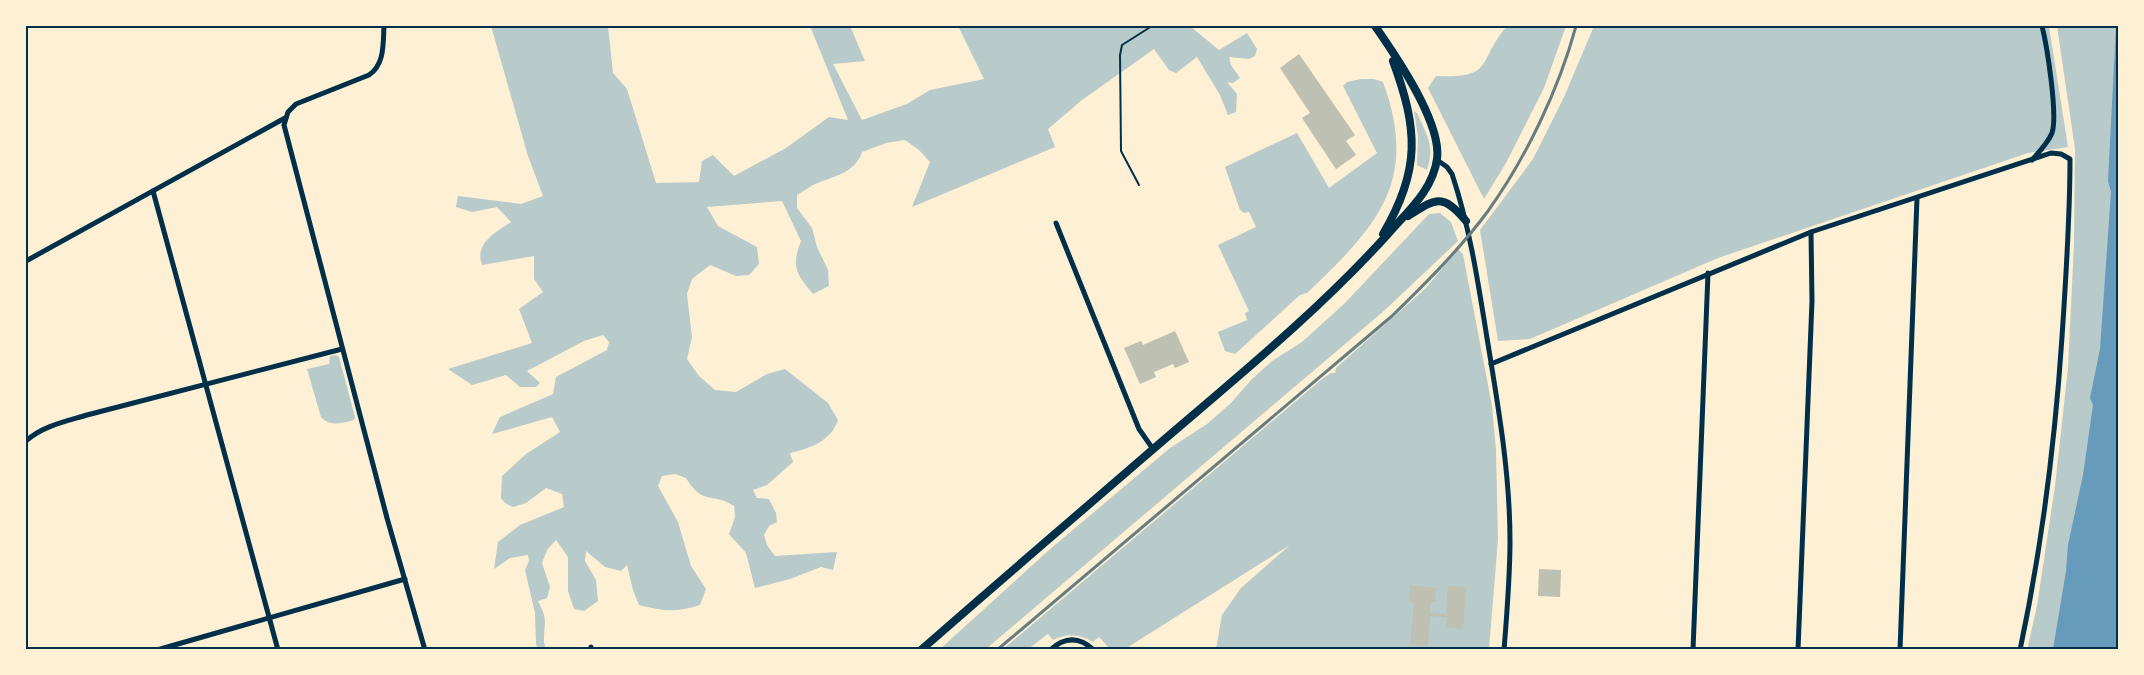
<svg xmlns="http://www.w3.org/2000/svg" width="2144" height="675" viewBox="0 0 2144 675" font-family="'Space Grotesk',sans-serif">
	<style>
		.green { fill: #b9caca }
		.water { fill: #669bbc }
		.building { fill: #bec0b2 }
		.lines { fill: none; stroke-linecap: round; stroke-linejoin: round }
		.path { stroke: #003049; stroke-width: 2 }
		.minor { stroke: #003049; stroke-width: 5 }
		.primary { stroke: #003049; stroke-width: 8 }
		.rail { stroke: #657d81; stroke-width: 3 }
		.neatline { fill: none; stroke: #003049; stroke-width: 2 }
	</style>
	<rect width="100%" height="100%" fill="#fdf0d5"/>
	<!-- green -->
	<g class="green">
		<path d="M 491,26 L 608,26 L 613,73 L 627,89 L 656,183 L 699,182 L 702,161 L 713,155 L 734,176 L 786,148 L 829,117 L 848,120 L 810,26 L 850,26 L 865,61 L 833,64 L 862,120 L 907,104 L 930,90 L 984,79 L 958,26 L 1190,26 L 1219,50 L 1247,33 L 1257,49 L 1255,56 L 1249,59 L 1229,57 L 1231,65 L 1240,78 L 1233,83 L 1227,82 L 1237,94 L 1236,112 L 1228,115 L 1220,95 L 1197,57 L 1176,73 L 1169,70 L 1154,49 L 1082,100 L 1048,129 L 1055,147 L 912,207 L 930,162 L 919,150 L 905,140 L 886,143 L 862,152 C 855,174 832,176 813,185 C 808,188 802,192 797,195 L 797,208 L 812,228 L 817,247 L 828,270 L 829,286 L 813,294 C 796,274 791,266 801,241 L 782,201 L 707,207 L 718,226 L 757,247 L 759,264 L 749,275 L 736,276 L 710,265 L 692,279 L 687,294 L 692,337 L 687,359 L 699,376 L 715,390 L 736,392 L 767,374 L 785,369 L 828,403 L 838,420 C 831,441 811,448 790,453 L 793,462 L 767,485 L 753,490 L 757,498 L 769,499 L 776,513 L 777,522 L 769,526 L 764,535 L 767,545 L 775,556 L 837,552 L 833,570 L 821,567 L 790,579 L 755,588 L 746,553 L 729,534 L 735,517 L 734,506 C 711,491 704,507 686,478 L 675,474 L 662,476 L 658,486 L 678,522 L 691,566 L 706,589 L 700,605 C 675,613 664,611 639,605 L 633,590 L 627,565 L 621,571 L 605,567 L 586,551 L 585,561 L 596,580 L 598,601 L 584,611 L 574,609 L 568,591 L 568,557 L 556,540 L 547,550 L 542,563 L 550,587 L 547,598 L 538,601 C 540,606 543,610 544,615 C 547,626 541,640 546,649 L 539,649 L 536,645 L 535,613 L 525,570 L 529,561 L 528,555 L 510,558 L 494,569 L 498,542 L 520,525 L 564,507 L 562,494 L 546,488 L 526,503 L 513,507 L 505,503 L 501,498 L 502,476 L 526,454 L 560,432 L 552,417 L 492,434 L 500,417 L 553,394 L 556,377 L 607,350 L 609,342 L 603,335 L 584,341 L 527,371 L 540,383 L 536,387 L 520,387 L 506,375 L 472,385 L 448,369 L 532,343 L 519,309 L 543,292 L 534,279 L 534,256 L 482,265 C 474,243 496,232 511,222 L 497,207 L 472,212 L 456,207 L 458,196 L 521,204 L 543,196 L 528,156 Z"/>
		<path d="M 1507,26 L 1566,26 L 1544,88 L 1506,163 L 1484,199 L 1428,88 L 1436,76 C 1495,79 1477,61 1507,26 Z"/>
		<path d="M 1594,26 L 2049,26 L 2068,147 L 2028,153 L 1718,258 L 1530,339 L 1498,341 L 1480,230 L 1533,159 L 1564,97 Z"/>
		<path d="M 2057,26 L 2118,26 L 2118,649 L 2027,650 L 2037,606 L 2055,486 L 2068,368 L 2074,244 L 2075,149 Z"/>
		<path d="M 1361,79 L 1374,79 L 1383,82 C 1420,183 1376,227 1307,293 L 1300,295 L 1235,354 L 1225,351 L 1218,332 L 1247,320 L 1245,313 L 1249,311 L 1218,245 L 1256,227 L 1249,212 L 1244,213 L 1240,210 L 1225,167 L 1297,133 L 1329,188 L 1377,153 L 1343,86 L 1347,82 Z"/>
		<path d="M 1414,111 L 1417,113 C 1427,135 1435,146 1427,170 L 1417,165 L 1418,137 Z"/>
		<path d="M 1440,213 L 1451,222 L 1458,241 L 1385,310 L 986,649 L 940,649 L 1049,550 L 1170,448 L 1207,424 L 1231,403 L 1252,379 L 1272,361 L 1302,342 L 1345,303 L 1429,214 Z"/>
		<path d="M 1458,249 L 1463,254 L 1466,270 L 1492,406 L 1496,450 L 1498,540 L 1489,649 L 1216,649 L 1222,615 L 1241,588 L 1290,545 L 1125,649 L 1110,649 L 1099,637 L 1093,642 C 1079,634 1068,633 1053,640 L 1048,634 L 1028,649 L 1002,650 L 1322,379 L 1331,373 L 1335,373 L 1336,368 L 1426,288 Z"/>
		<path d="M 336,355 L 339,357 L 355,417 L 354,420 C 342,423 330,427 321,417 L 307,369 L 329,364 L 330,356 Z"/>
	</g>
	<!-- water -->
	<path class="water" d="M 2116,26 L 2118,26 L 2118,649 L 2053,649 L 2066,571 L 2068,545 L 2083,475 L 2093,405 L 2090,398 L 2100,349 L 2111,192 L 2108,181 Z"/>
	<!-- building -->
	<g class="building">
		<path d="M 1299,54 L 1355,135 L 1346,141 L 1356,155 L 1336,169 L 1302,118 L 1310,113 L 1280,68 Z"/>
		<path d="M 1175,331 L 1189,362 L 1175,368 L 1173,364 L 1154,372 L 1156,377 L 1140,384 L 1124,348 L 1141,341 L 1143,345 Z"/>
		<path d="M 1539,569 L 1561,570 L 1560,597 L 1538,596 Z"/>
		<path d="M 1410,585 L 1436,588 L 1435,602 L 1431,602 L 1430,613 L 1446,614 L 1448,586 L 1466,587 L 1463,629 L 1446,627 L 1447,617 L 1430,616 L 1428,646 L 1410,645 L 1414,603 L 1409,602 Z"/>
	</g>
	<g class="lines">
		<!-- path -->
		<path class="path" d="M 1139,185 L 1121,151 L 1120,55 L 1122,45 L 1152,26"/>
		<!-- minor -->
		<g class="minor">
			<path d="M 384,26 C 383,43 385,64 369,75 L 296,104 L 288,112 L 284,125 L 387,518 L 425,650"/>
			<path d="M 1437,160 L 1447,167 L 1452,174 C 1470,228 1478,282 1487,338 C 1498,405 1510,473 1510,541 C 1510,577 1507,613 1504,650"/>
			<path d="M 2032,160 C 2039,152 2048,143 2052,133 C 2058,115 2047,46 2042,26"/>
			<path d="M 153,191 L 278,650"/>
			<path d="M 1056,223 L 1139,429 L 1153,449"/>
			<path d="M 26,261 L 285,118"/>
			<path d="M 1491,364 L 1811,232 L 2051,153 L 2061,154 L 2070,159 C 2070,218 2066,278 2062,337 C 2055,442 2042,546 2020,650"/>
			<path d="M 26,441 C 42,426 67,421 87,415 L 342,349"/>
			<path d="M 591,647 L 592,650"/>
			<path d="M 157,650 L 405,579"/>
			<path d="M 1050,650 C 1064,637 1079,636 1094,650"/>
			<path d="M 1693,650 L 1708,273"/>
			<path d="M 1798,650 L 1812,301 L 1811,232"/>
			<path d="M 1900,650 L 1917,198"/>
		</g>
		<!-- primary -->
		<g class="primary">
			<path d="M 1408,216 C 1435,199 1442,192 1466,221"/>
			<path d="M 1383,234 C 1421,170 1418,129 1393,61"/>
			<path d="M 921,650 C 995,585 1070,521 1144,457 C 1227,385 1314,316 1388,234 C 1407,212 1433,190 1437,159 C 1442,123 1396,56 1375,26"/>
		</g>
		<!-- rail -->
		<path class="rail" d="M 997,650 L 1392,316 C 1426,283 1460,249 1488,211 C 1526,158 1559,89 1576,26"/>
	</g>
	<!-- border -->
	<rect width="2144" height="675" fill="none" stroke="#fdf0d5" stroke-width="54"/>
	<rect x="27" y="27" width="2090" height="621" class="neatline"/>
</svg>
